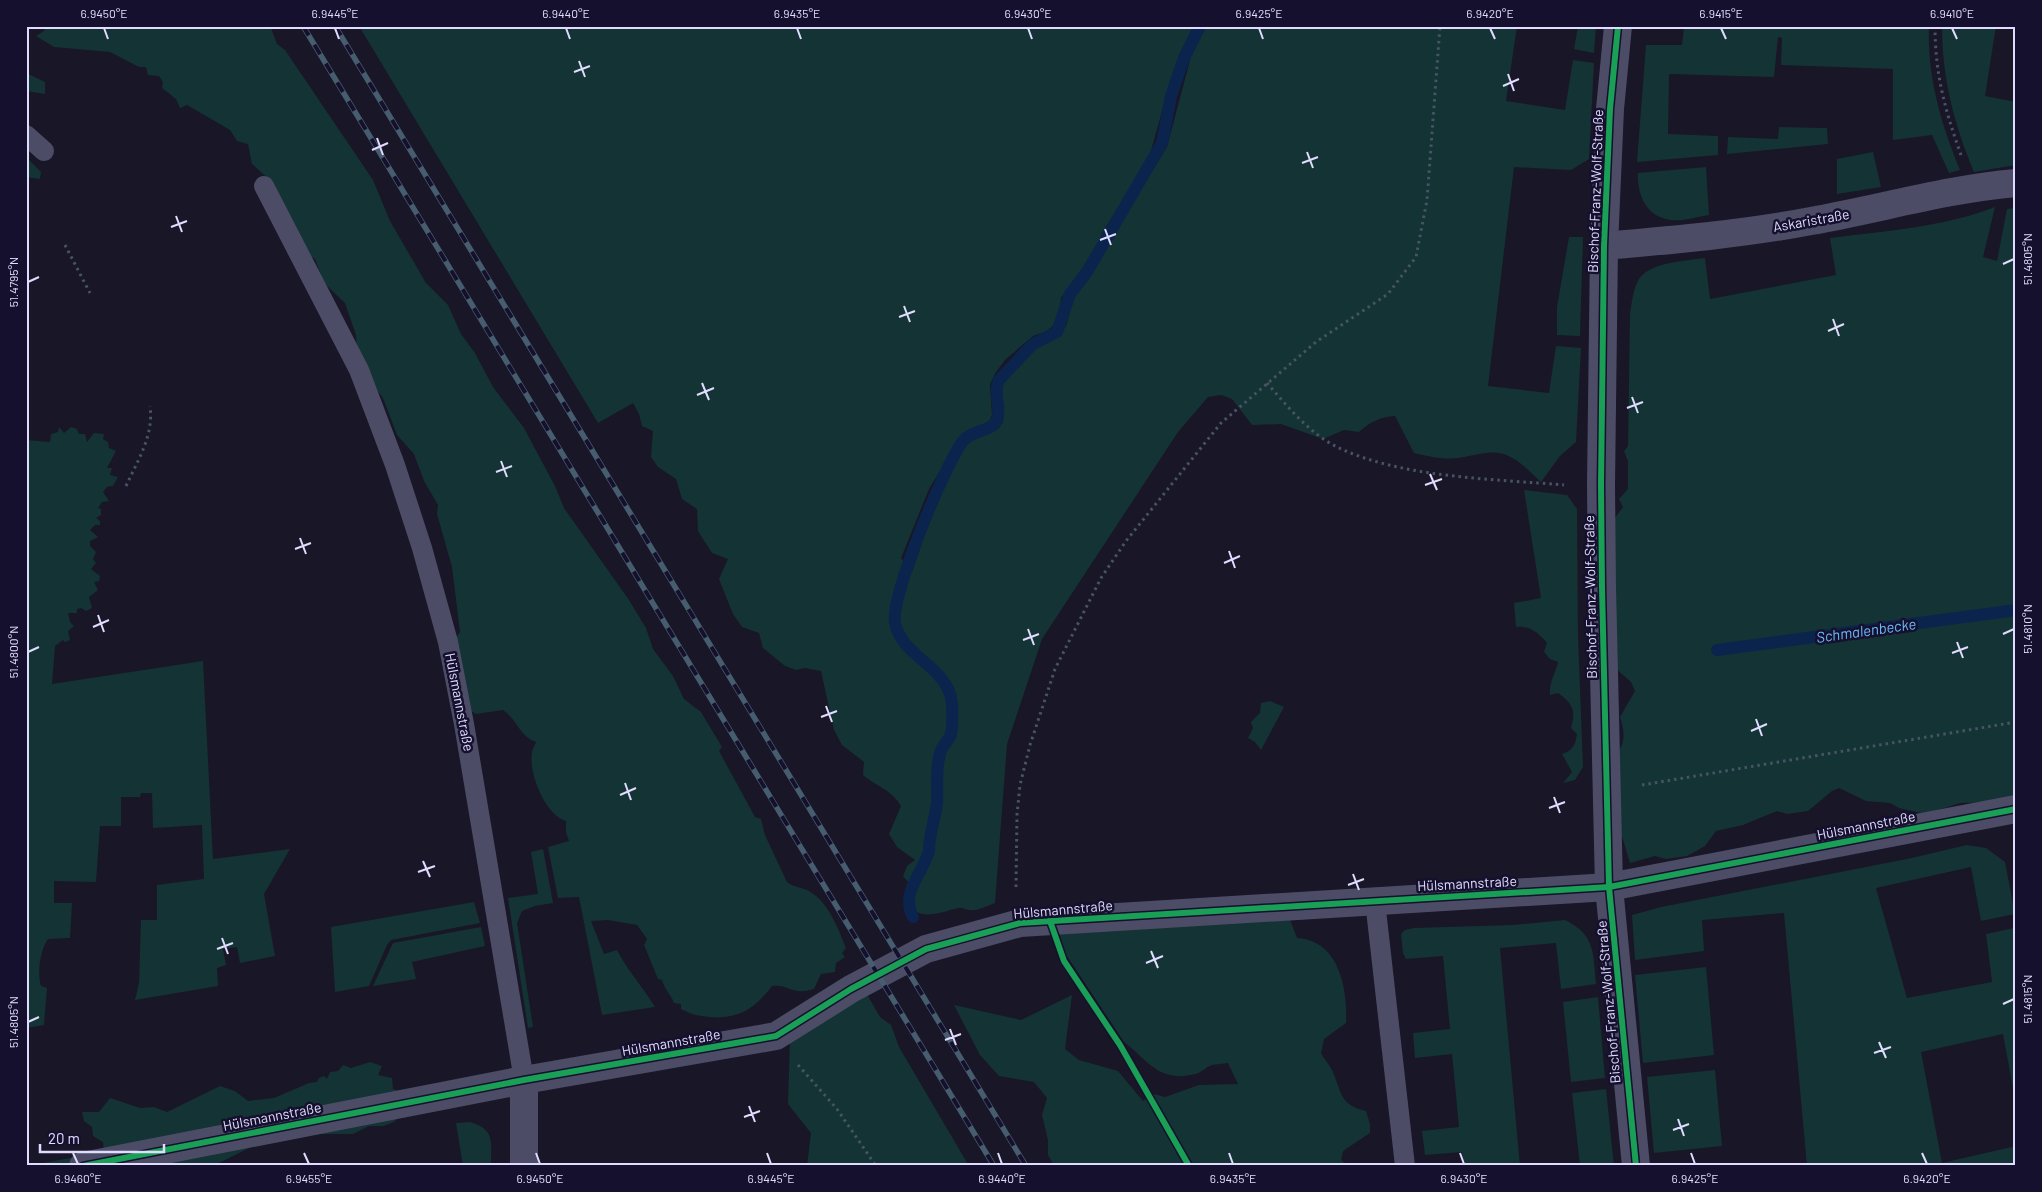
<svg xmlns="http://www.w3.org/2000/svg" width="2042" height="1192" viewBox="0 0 2042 1192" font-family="Barlow,sans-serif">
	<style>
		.green { fill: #143334; fill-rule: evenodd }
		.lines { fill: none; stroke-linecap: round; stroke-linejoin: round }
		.stream { stroke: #0b244e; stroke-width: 12 }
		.path { stroke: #465465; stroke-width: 3; stroke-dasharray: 2.5 4; stroke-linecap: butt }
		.service { stroke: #4c4c67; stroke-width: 20 }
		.minor { stroke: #4c4c67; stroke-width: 28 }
		.rail-casing { stroke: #465c6f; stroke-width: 5.5 }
		.rail { stroke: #15102d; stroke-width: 4; stroke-dasharray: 11; stroke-linecap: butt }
		.cycleway-casing { stroke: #15102d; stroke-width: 9 }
		.cycleway { stroke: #1a9f57; stroke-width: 6 }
		.ticks { fill: none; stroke: #e0dcff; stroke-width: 2 }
		.labels { text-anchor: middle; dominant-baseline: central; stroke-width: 5; stroke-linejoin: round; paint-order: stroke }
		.street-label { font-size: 14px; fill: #e0dcff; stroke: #15102d }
		.water-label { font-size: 15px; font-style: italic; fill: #6abcff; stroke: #15102d }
		.neatline { fill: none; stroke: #e0dcff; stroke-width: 2 }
		.ticks-label { font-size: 12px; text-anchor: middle; fill: #e0dcff }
	</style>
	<rect width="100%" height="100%" fill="#191627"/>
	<!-- green -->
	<g class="green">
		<path d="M 46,26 L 271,28 L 277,44 L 285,50 L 373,180 L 390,221 L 426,283 L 448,305 L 461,334 L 475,353 L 493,387 L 524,428 L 555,486 L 564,508 L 629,600 L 646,628 L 653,649 L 673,676 L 684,699 L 701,712 L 722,747 L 719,751 L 755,817 L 761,819 L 765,835 L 787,882 C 794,888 804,887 812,893 C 829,904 839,930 846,948 L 842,953 L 845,957 L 836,963 L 835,972 L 821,974 L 814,989 C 791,996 790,984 772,986 C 751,1014 731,1022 696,1015 C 691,1014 686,1011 681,1009 L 681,1004 L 674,1003 C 671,994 665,991 662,980 L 658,979 L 644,945 L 647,939 L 637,925 L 608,920 L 591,921 L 604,954 L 617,950 C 627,970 643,987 655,1007 L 602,1015 L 579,897 L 558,898 L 548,847 L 569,841 L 566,832 L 566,821 C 546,816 528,773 532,753 C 532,749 535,745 536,742 C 518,735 518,720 503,710 L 476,714 L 465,707 L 454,641 L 460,632 L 452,567 L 437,514 L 438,505 L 424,481 L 414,454 L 397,435 L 383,398 L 365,375 L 357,359 L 356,335 L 345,303 L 324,283 L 315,259 L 301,250 L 272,182 L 252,164 L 248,144 L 237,141 L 230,130 L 187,105 L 180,108 L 176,99 L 162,88 L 163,82 L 159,76 L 148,75 L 146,67 L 139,67 L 110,52 L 54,47 L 36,36 L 44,31 Z"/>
		<path d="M 359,26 L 1517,26 L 1506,101 L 1565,110 L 1573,60 L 1594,63 L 1589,159 L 1571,170 L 1514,167 L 1488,386 L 1549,393 L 1556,346 L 1581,348 L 1576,442 L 1560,456 L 1541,482 C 1529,471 1516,456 1499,453 C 1485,451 1470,457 1457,458 C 1442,460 1428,456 1414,453 L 1395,416 C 1380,417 1370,422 1359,432 L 1344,430 L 1323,439 L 1281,424 L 1252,425 L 1232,399 L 1221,395 L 1208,397 L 1178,432 L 1042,639 L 1007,744 L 995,903 C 987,906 978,911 969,910 C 965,910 962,907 958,908 C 939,913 919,922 905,902 L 912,892 L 909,883 L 903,876 L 907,866 L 915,860 L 897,847 L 889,834 L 901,806 C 892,790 877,787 863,775 L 864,762 L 842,745 L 834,730 L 821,671 L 805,668 L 796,670 L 785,666 L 763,648 L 759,633 L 742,627 L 733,614 L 719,579 L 728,559 L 712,553 L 703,539 L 698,531 L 697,509 L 682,499 L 676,479 L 658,467 L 651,457 L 653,431 L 642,426 L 639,414 L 633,403 L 598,423 ZM 1180,56 L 1190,60 L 1167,147 L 1074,297 L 1066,326 L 1059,335 L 1037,347 L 1024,358 L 1002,383 L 1000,392 L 1004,412 L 1003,422 L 998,429 L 967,442 L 934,507 L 912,572 L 901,558 L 929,489 L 957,443 L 968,430 L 989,422 L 992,415 L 990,384 L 996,372 L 1005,360 L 1033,336 L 1045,332 L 1052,327 L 1060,310 L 1061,298 L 1093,253 L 1104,230 L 1149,158 L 1166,97 L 1175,78 L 1175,66 Z"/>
		<path d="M 1578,26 L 1596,26 L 1594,53 L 1574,49 Z"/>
		<path d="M 1684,26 L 1929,26 C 1927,77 1941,123 1960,170 L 1949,173 L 1932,135 L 1893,140 L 1893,69 L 1781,65 L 1782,38 L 1778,37 L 1774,77 L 1669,74 L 1668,134 L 1718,136 L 1718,155 L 1637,162 L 1646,45 L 1682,45 Z"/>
		<path d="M 1942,26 L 1996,26 L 1985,96 L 2016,102 L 2016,165 L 1974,172 C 1954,124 1942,78 1942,26 Z"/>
		<path d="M 26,73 L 45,82 L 45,94 L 26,91 Z"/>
		<path d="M 1779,127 L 1827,128 L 1828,144 L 1727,154 L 1728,137 L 1778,139 Z"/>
		<path d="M 1873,152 L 1881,187 L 1837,194 L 1837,159 Z"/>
		<path d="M 26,157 L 41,172 L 40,179 L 26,177 Z"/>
		<path d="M 1706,167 L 1709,215 C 1695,217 1679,223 1666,219 C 1644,214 1637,191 1638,173 Z"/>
		<path d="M 1995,207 L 1983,257 L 1997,261 L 2007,209 L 2016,208 L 2016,795 L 1996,802 L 1960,803 L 1926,814 L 1899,808 L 1890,803 L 1866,801 L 1839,788 L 1832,791 L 1808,811 L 1787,814 L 1777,811 L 1743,825 L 1716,831 L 1705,846 L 1687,856 L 1666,859 L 1655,856 L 1630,863 L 1618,823 L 1596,771 C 1618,752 1630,748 1620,717 L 1635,691 L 1631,682 L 1613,666 L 1614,519 L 1623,507 L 1619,499 L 1628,489 L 1628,461 L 1624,451 L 1628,446 L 1630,313 C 1632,302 1633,289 1639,279 C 1650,262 1686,261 1705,258 L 1710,299 L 1836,275 L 1830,238 C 1884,231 1944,227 1995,207 Z"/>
		<path d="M 1569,237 L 1583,237 L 1580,336 L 1557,335 L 1557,307 Z"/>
		<path d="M 59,427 L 64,433 L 71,427 L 77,429 L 79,434 L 85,434 L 87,442 L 94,433 L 104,434 L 103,439 L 108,442 L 109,448 L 116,451 L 107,468 L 112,468 L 110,475 L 118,477 L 113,486 L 107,487 L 103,492 L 109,501 L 102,502 L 98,508 L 101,509 L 101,515 L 96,518 L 100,521 L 100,525 L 95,525 L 90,530 L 98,537 L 90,541 L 90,546 L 96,552 L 93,559 L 96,563 L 91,569 L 100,576 L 99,581 L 94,582 L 98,590 L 89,597 L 92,608 L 86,611 L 81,608 L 77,609 L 77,613 L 68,613 L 70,622 L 74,626 L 68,631 L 70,640 L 65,642 L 63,640 L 55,646 L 52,684 L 203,661 L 213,859 L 290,849 L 264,894 L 275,956 L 240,963 L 237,947 L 223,949 L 226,965 L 217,968 L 218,986 L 135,1000 L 139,983 L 141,920 L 157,920 L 157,885 L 204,879 L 202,825 L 153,828 L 152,793 L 141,793 L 140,797 L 121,797 L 121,826 L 100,826 L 96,882 L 54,881 L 54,903 L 72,903 L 70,938 L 48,939 C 40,950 37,973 41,986 L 47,988 L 44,1025 L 26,1028 L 26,440 L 50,442 L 51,434 L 58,432 Z"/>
		<path d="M 1524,490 L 1567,495 L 1577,509 L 1578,636 L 1583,767 L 1575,780 L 1563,783 L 1572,772 L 1562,754 C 1573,750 1575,746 1577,734 L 1571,728 C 1576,710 1573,704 1558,693 L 1550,695 C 1549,682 1555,675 1558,662 L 1550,659 L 1544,652 L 1547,643 C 1539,633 1529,625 1516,627 L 1514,603 L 1541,598 Z"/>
		<path d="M 1270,701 L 1284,707 L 1261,750 L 1255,742 L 1248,738 L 1253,728 L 1251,722 L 1260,713 L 1261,703 Z"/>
		<path d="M 1967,845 L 1986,848 L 2005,862 L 2015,914 L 1981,921 L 1971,867 L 1876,888 L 1907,998 L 1992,982 L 1986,934 L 2014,928 L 2016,1087 L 2013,1088 L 2003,1034 L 1921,1052 L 1942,1163 L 2016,1146 L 2016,1166 L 1807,1166 L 1784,913 L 1702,920 L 1704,951 L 1635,960 L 1632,915 L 1661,907 L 1907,859 Z"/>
		<path d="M 543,849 L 553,903 L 535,906 L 522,911 L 517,923 L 533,1027 L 528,1028 L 508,898 L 538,894 L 531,852 Z"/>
		<path d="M 474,902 L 480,923 L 391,940 L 387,945 L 369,986 L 335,992 L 331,927 Z"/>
		<path d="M 1287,912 L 1297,938 C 1339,940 1348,989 1346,1023 L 1324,1039 L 1321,1053 C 1324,1059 1329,1064 1332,1070 C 1342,1092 1339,1105 1366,1111 L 1370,1124 L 1370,1133 L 1343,1151 L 1341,1160 L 1349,1166 L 1054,1166 L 1048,1155 L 1048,1140 L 1042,1115 L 1047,1098 L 1034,1082 L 999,1076 L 980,1055 L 954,1005 L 1021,1020 L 1072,995 L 1065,1049 L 1079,1060 L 1118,1071 L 1143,1101 L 1154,1094 L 1165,1097 L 1199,1085 L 1238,1084 L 1228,1063 C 1223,1064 1217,1064 1212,1065 C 1206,1067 1201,1073 1195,1074 C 1158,1083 1148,1060 1124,1042 L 1061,947 L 1059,926 Z"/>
		<path d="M 1565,920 C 1596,935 1593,954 1596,984 L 1561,989 L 1556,943 L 1500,948 L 1520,1166 L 1463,1166 L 1462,1152 L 1425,1155 L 1422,1131 L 1459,1127 L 1452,1054 L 1415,1058 L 1413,1033 L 1450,1029 L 1443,956 L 1406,959 L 1403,953 L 1401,934 L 1405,930 L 1414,928 L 1513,925 Z"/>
		<path d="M 481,927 L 485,946 L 412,962 L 416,979 L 373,986 L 393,943 Z"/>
		<path d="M 1706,967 L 1714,1055 L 1643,1063 L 1635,975 Z"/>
		<path d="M 865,991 L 880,1017 L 891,1025 L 899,1047 L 969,1166 L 807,1166 L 811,1133 L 788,1104 L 790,1038 Z"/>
		<path d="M 1598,997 L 1605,1078 L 1571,1082 L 1563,1002 Z"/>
		<path d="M 370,1062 L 382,1066 L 378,1075 L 392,1078 L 393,1089 L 401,1092 L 402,1113 L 394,1122 L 383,1126 L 369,1126 L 353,1134 L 318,1134 L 251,1147 L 213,1166 L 26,1166 L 104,1152 L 103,1142 L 93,1136 L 92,1127 L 84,1121 L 82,1112 L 99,1112 L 110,1098 L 140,1108 L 154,1107 L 167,1112 L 220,1086 L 235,1091 L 248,1101 L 274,1098 L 309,1083 L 317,1082 L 319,1078 L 324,1076 L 327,1079 L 330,1072 L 338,1071 L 343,1065 L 351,1068 Z"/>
		<path d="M 1715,1070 L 1722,1146 L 1654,1153 L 1647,1077 Z"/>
		<path d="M 1606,1089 L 1614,1166 L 1580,1166 L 1572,1093 Z"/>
		<path d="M 470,1122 C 496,1129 491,1144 491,1166 L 463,1166 L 456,1123 Z"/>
	</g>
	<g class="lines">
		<!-- stream -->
		<g class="stream">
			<path d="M 1717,650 L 2016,610"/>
			<path d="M 913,917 C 900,893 922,875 929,851 C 929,834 935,820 937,803 C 938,786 935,767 941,750 C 943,745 949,740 951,734 C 953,726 952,713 952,704 C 949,666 902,658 895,623 C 890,597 945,464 963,441 C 971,430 992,432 997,420 C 1002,406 992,393 999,380 L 1033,344 L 1057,332 L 1070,294 L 1087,272 L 1162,143 L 1171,96 L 1184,58 L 1200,26"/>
		</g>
		<!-- path -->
		<g class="path">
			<path d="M 1935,26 C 1935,74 1945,110 1961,155"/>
			<path d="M 65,245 L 90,293"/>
			<path d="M 1267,383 C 1287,406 1309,433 1337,447 C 1401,478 1494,479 1564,485"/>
			<path d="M 126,486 C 138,460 154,435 150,406"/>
			<path d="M 1642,785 L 2016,722"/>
			<path d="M 1016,887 L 1017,815 L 1020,785 L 1030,745 L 1055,669 L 1101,578 L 1126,541 L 1221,423 L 1316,342 L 1388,294 L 1416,257 L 1427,200 L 1440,26"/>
			<path d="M 798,1065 L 837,1109 L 876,1166"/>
		</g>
		<!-- service -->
		<g class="service">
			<path d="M 26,135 L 44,151"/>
			<path d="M 264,186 L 359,370 L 395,465 L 422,548 L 448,642 L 464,724 L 524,1080"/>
			<path d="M 1375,901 L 1405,1166"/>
		</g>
		<!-- minor -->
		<g class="minor">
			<path d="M 1618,26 L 1610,109 L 1604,246 L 1601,485 L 1602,587 L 1609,887 L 1636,1166"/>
			<path d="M 1604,246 C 1673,240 1743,234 1811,221 C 1879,209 1947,189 2016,183"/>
			<path d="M 83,1166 L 524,1080 L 776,1036 L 851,989 L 926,949 L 1020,923 L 1609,887 L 2016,809"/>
			<path d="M 524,1166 L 524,1080"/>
		</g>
		<!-- rail casing -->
		<g class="rail-casing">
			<g id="rail">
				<path d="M 303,26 L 994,1166"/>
				<path d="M 335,26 L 1026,1166"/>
			</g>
		</g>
		<!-- rail -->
		<use href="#rail" class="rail"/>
		<!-- cycleway casing -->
		<g class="cycleway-casing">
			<g id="cycleway">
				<path d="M 1618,26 L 1610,109 L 1604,246 L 1601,485 L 1602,587 L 1609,887 L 1636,1166"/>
				<path d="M 1050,921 L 1064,961 L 1120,1045 L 1189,1166"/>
				<path d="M 83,1166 L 524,1080 L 776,1036 L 851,989 L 926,949 L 1020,923 L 1609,887 L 2016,809"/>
			</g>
		</g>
		<!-- cycleway -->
		<use href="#cycleway" class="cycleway"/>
	</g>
	<!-- ticks -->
	<path class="ticks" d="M 104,28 L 108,39M 335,28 L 339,39M 566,28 L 570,39M 797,28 L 801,39M 1028,28 L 1032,39M 1259,28 L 1263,39M 1490,28 L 1495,39M 1721,28 L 1726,39M 1952,28 L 1957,39M 579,61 L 585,77M 574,72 L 590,66M 1508,74 L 1514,91M 1503,86 L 1519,79M 377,138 L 383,155M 372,150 L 388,143M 1307,152 L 1313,168M 1302,163 L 1318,157M 176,216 L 182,232M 171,227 L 187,221M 1105,229 L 1111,245M 1100,240 L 1116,234M 2003,264 L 2014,259M 28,282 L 39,277M 904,306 L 910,322M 899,317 L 915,311M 1833,319 L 1839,336M 1828,331 L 1844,324M 702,383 L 709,400M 697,395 L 714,388M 1632,397 L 1638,413M 1627,408 L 1643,402M 501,461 L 507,477M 496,472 L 512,466M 1430,474 L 1437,490M 1425,485 L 1442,479M 300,538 L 306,554M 295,549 L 311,543M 1229,551 L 1235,568M 1224,563 L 1240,556M 98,615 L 104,632M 93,627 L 109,620M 1028,629 L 1034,645M 2003,634 L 2014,629M 1023,640 L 1039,634M 1957,642 L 1963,658M 28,652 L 39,647M 1952,653 L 1968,647M 826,706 L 832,722M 821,717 L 837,711M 1756,719 L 1762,736M 1751,731 L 1767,724M 625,783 L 631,800M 620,795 L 636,788M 1554,797 L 1560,813M 1549,808 L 1565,802M 423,861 L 430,877M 418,872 L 435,866M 1353,874 L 1359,890M 1348,885 L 1364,879M 222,938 L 228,954M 217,949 L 233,943M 1151,951 L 1158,968M 1146,963 L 1163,956M 2003,1004 L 2014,999M 28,1022 L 39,1017M 950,1029 L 956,1045M 945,1040 L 961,1034M 1879,1042 L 1886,1058M 1874,1053 L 1891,1047M 749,1106 L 755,1122M 744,1117 L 760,1111M 1678,1119 L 1684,1136M 1673,1130 L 1689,1124M 73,1153 L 78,1164M 304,1153 L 309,1164M 536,1153 L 540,1164M 767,1153 L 771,1164M 998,1153 L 1002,1164M 1229,1153 L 1233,1164M 1460,1153 L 1464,1164M 1691,1153 L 1695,1164M 1922,1153 L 1927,1164"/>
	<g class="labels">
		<!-- street labels -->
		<g class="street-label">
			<text transform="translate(1595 191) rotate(-88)">Bischof-Franz-Wolf-Straße</text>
			<text transform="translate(1811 220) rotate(-10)">Askaristraße</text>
			<text transform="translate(1590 597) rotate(-91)">Bischof-Franz-Wolf-Straße</text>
			<text transform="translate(460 702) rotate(79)">Hülsmannstraße</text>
			<text transform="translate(1866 825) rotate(-11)">Hülsmannstraße</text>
			<text transform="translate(1467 883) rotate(-3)">Hülsmannstraße</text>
			<text transform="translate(1063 909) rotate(-5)">Hülsmannstraße</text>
			<text transform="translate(1608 1002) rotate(-95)">Bischof-Franz-Wolf-Straße</text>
			<text transform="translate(671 1042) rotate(-10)">Hülsmannstraße</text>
			<text transform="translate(272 1116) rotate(-11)">Hülsmannstraße</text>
		</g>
		<!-- water labels -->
		<g class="water-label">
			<text transform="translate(1866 630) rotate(-8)">Schmalenbecke</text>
		</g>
	</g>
	<!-- border -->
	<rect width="2042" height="1192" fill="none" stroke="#15102d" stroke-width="55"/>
	<!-- scale -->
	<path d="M40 1144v8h124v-8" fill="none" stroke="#e0dcff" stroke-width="2.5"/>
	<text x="48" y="1144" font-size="15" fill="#e0dcff" stroke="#15102d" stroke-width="4" paint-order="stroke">20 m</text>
	<rect x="28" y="28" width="1986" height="1136" class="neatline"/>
	<g class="ticks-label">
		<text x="104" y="18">6.9450°E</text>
		<text x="335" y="18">6.9445°E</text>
		<text x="566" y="18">6.9440°E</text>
		<text x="797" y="18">6.9435°E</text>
		<text x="1028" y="18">6.9430°E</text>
		<text x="1259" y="18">6.9425°E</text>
		<text x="1490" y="18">6.9420°E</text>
		<text x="1721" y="18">6.9415°E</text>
		<text x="1952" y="18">6.9410°E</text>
		<text transform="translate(2028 259) rotate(-90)" y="4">51.4805°N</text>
		<text transform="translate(14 282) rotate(-90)" y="4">51.4795°N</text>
		<text transform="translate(2028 629) rotate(-90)" y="4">51.4810°N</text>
		<text transform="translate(14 652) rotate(-90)" y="4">51.4800°N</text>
		<text transform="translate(2028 999) rotate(-90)" y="4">51.4815°N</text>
		<text transform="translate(14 1022) rotate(-90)" y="4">51.4805°N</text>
		<text x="78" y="1183">6.9460°E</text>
		<text x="309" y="1183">6.9455°E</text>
		<text x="540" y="1183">6.9450°E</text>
		<text x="771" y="1183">6.9445°E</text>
		<text x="1002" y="1183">6.9440°E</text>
		<text x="1233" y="1183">6.9435°E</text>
		<text x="1464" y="1183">6.9430°E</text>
		<text x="1695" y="1183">6.9425°E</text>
		<text x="1927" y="1183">6.9420°E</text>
	</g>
</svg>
